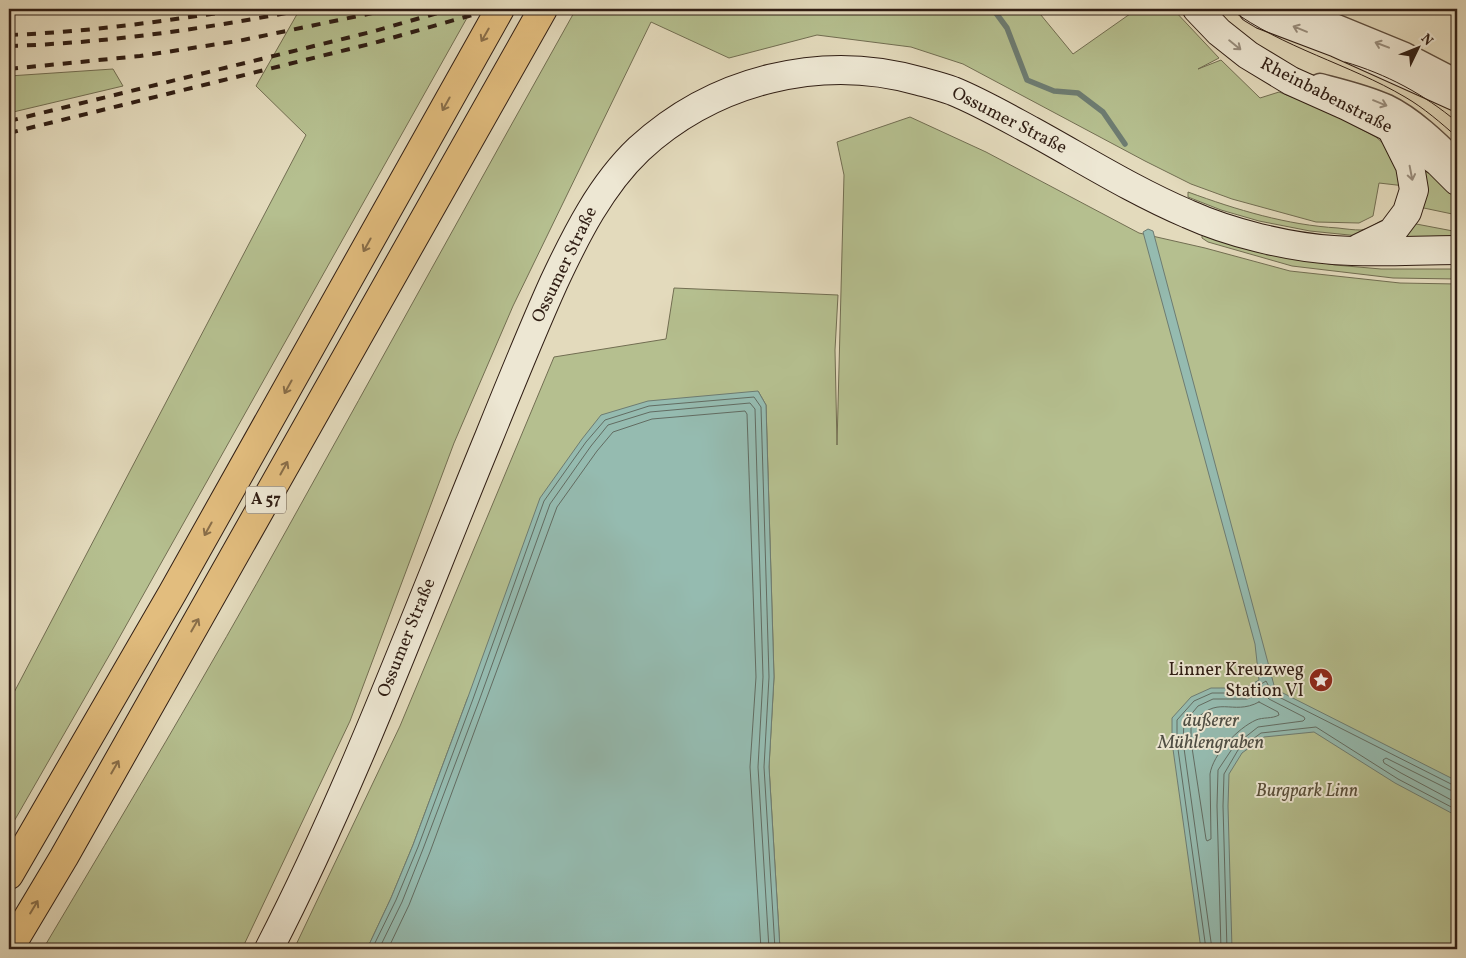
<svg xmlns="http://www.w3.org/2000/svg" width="1466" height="958" viewBox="0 0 1466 958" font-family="Vollkorn,serif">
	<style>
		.green { fill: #b5bf8f; stroke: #726e52 }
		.water { fill: #95bbb0; stroke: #6d7c72 }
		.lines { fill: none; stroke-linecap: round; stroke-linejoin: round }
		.shore { stroke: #626c62; stroke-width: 1 }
		.stream { stroke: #6d7c72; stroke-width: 5.5 }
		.street-casing { stroke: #5d4d3e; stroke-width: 25 }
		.secondary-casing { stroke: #301e14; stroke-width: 30 }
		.highway-casing { stroke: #301e14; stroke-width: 30 }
		.street { stroke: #ede7d3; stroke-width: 22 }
		.secondary { stroke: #ede7d3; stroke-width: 28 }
		.highway { stroke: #e2bd7e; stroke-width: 28 }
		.tram { stroke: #301e14; stroke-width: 1 }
		.rail { stroke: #301e14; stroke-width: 4; stroke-dasharray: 9 9; stroke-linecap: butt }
		.oneway { stroke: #988d7d }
		.oneway2 { stroke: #896e49 }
		.labels { text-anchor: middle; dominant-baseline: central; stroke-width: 4; stroke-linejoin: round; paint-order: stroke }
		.shield { fill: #ede7d3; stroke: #695a4d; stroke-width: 1 }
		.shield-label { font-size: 16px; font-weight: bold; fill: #301e14 }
		.street-label { font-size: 18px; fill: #301e14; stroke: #ede7d3 }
		.poi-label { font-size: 18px; fill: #301e14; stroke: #ede7d3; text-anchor: end }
		.park-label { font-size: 18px; font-style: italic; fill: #584e39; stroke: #ede7d3 }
		.water-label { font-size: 19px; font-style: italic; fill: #4e4d43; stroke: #ede7d3 }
	</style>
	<rect width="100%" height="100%" fill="#e3dabc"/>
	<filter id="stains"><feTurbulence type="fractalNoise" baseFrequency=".004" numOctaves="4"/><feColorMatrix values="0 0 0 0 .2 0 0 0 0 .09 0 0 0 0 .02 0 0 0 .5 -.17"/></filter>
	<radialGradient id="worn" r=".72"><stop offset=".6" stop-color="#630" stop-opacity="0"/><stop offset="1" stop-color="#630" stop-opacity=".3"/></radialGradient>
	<!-- green -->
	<g class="green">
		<path d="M 300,9 L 472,9 L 114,647 L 9,830 L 9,702 L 306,135 L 256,86 Z"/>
		<path d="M 576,9 L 1036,9 L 1073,54 L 1137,9 L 1173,9 L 1219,58 L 1198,69 L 1221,60 L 1260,98 L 1279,92 L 1321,108 L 1376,137 L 1394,153 L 1405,186 L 1379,183 L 1373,216 L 1359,223 L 1316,222 L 1232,199 L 1191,184 L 1145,161 L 963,64 L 911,47 L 817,35 L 729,58 L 651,22 L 513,306 L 454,443 L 350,721 L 242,949 L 43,949 C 125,811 208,672 286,531 C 383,357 479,182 576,9 Z"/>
		<path d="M 113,69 L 123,86 L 9,113 L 9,76 Z"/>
		<path d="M 910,117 L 986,152 L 1139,233 L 1205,248 L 1290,271 L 1400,283 L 1457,284 L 1457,949 L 780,949 L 769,767 L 774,677 L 766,405 L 758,391 L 468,697 L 413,845 L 391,898 L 367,949 L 294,949 L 400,726 L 554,357 L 666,339 L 674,288 L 838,295 L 835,350 L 837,445 L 844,175 L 837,142 Z"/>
		<path d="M 1420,165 L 1445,184 L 1457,197 L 1457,215 L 1419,207 Z"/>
		<path d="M 1188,192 C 1237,210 1287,225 1338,228 C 1346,229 1354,230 1361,230 C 1375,228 1378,218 1393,219 L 1359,236 L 1310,231 L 1259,221 L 1221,210 L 1188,197 Z"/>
		<path d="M 1411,223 L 1453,231 L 1457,236 L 1403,238 Z"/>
		<path d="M 1202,233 L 1284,256 L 1335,265 L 1381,269 L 1457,269 L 1457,279 L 1393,278 L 1292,266 L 1208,242 L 1202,238 Z"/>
	</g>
	<!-- water -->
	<g class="water">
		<path d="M 1148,229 L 1153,231 L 1275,689 L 1457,781 L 1457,816 L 1395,783 L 1314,732 L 1264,737 L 1242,753 L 1229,774 L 1228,806 L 1232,949 L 1201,949 L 1172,742 L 1172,718 L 1191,697 L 1211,688 L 1245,688 L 1259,680 L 1255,644 L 1143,232 Z"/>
		<path d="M 758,391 L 766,405 L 774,677 L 769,767 L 780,949 L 367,949 L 391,898 L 413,845 L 468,697 L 540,498 L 582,439 L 601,415 L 648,401 Z"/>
	</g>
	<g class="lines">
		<!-- shore -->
		<g class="shore">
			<path d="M 1259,702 L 1278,712 L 1279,715 C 1272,719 1263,717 1256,720 C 1238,728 1213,754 1210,774 L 1211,839 L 1207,841 L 1206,839 L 1191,741 L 1191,725 C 1218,692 1231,717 1259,702 Z"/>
			<path d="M 1457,791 L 1450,790 L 1386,758 L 1383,760 L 1384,763 L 1401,773 L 1457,803"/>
			<path d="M 372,949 L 396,900 L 418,847 L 473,699 L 544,501 L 586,442 L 605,420 L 649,406 L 754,397 L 761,407 L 769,677 L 764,767 L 775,949"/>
			<path d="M 379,949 L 402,902 L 423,849 L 479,701 L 550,504 L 591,446 L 608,425 L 650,412 L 750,403 L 755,409 L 763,677 L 758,767 L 769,949"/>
			<path d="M 388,949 L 409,905 L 430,852 L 557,507 L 597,451 L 613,432 L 652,419 L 745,411 L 747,414 L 756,677 L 750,767 L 761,949"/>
			<path d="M 1206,949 L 1177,742 L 1177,720 L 1194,701 L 1212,693 L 1247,693 L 1266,681 L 1273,694 L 1453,785 L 1457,785"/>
			<path d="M 1212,949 L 1183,741 L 1184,723 L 1198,706 L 1213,699 L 1247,699 L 1262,692 L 1269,699 L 1304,717 L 1305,719 L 1303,721 L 1258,727 L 1234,746 L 1218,770 L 1217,806 L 1221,949"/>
			<path d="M 1227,949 L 1223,806 L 1224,774 L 1238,750 L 1261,733 L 1316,727 L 1398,779 L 1457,810"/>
		</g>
		<!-- stream -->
		<path class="stream" d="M 993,9 L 1007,28 L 1027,80 L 1054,91 L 1078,93 L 1103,112 L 1125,144"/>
		<!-- street casing -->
		<g class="street-casing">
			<g id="street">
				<path d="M 1310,9 L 1327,22 L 1405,54 L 1457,81"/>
				<path d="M 1320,85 C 1343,91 1365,96 1387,106 C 1412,118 1437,142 1457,162"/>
			</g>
		</g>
		<!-- secondary casing -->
		<g class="secondary-casing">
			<g id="secondary">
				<path d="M 1197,9 L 1219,32 L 1248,55 L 1291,81 L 1347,106 L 1391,128 L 1438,162 L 1457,181"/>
				<path d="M 1253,9 L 1263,15 L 1337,43 L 1457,97"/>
				<path d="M 1359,248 L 1392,232 L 1407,212 L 1414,190 L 1410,166 L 1393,132"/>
				<path d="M 269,949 C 354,784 418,609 489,437 C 510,385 531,333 554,282 C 576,235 601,185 639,149 C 714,80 821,53 919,81 C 930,84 942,87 953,91 C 980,102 1006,117 1032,131 C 1083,159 1134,191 1188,214 C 1230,233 1288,247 1333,250 C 1374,253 1416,250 1457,250"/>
			</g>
		</g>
		<!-- highway casing -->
		<g class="highway-casing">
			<g id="highway">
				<path d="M 9,875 L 173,592 L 500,9"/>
				<path d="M 9,949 L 64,857 L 543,9"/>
			</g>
		</g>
		<!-- street -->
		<use href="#street" class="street"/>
		<!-- secondary -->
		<use href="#secondary" class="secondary"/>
		<!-- highway -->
		<use href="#highway" class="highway"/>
		<!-- tram -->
		<g class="tram">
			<path d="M 1230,9 C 1283,48 1349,64 1405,97 C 1424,108 1441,123 1457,137"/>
			<path d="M 1345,62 C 1386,74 1424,94 1457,122"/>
		</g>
		<!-- rail -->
		<g class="rail">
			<path d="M 9,35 C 88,32 166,21 244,9"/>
			<path d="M 9,46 C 109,43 209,28 307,9"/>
			<path d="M 9,69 L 140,56 L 238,41 L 392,9"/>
			<path d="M 9,121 L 371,32 L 452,9"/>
			<path d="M 9,133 L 374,43 L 493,9"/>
		</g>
	</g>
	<!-- one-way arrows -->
	<defs><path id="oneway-shaft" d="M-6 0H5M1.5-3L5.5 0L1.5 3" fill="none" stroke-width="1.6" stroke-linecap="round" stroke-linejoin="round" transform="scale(1.25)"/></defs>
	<g class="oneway">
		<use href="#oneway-shaft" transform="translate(1300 29) rotate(-158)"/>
		<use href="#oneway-shaft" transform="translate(1235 45) rotate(39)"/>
		<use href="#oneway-shaft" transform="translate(1382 45) rotate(-159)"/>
		<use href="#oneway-shaft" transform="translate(1380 103) rotate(22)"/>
		<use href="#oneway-shaft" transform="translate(1411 173) rotate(79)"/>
	</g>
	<g class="oneway2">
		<use href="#oneway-shaft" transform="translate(485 35) rotate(120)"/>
		<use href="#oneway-shaft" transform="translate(446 104) rotate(119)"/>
		<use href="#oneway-shaft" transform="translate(367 245) rotate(119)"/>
		<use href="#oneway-shaft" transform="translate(288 387) rotate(119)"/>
		<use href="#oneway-shaft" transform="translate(284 468) rotate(-61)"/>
		<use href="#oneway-shaft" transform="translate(208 529) rotate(119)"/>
		<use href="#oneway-shaft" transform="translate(195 625) rotate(-60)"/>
		<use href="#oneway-shaft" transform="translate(115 767) rotate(-60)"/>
		<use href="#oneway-shaft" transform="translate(34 907) rotate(-59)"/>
	</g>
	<!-- icons -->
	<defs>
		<g id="sight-disc" transform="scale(1.25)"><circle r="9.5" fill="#8f2418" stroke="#ede7d3"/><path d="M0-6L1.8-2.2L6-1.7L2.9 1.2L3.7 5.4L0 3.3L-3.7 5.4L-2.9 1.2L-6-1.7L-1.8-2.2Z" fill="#fff"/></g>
	</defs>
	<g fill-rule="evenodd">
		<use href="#sight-disc" x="1321" y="680"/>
	</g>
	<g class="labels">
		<!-- shield labels -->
		<rect class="shield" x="246" y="486.5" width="40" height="27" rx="4"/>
		<g class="shield-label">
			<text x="266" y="500">A 57</text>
		</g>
		<!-- street labels -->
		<g class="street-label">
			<text transform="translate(1326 96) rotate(27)">Rheinbabenstraße</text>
			<text transform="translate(1009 121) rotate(27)">Ossumer Straße</text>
			<text transform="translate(565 265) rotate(-64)">Ossumer Straße</text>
			<text transform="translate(407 638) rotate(-68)">Ossumer Straße</text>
		</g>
		<!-- poi labels -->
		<g class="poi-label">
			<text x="1304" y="670">Linner Kreuzweg<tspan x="1304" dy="21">Station VI</tspan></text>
		</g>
		<!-- park labels -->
		<g class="park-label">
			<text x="1307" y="791">Burgpark Linn</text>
		</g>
		<!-- water labels -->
		<g class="water-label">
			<text x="1211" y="721">äußerer<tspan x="1211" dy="22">Mühlengraben</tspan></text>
		</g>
	</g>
	<!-- margin -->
	<rect width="1466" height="958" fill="none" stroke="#e3dabc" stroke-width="30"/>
	<rect x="10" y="10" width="1446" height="938" fill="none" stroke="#301e14" stroke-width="2.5"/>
	<rect x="15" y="15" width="1436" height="928" fill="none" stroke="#301e14"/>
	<!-- north arrow -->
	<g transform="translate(1418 48) rotate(47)" stroke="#ede7d3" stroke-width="4" paint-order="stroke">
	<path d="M0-4L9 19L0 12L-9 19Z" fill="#301e14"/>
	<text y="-8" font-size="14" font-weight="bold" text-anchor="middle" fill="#301e14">N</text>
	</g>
	<rect width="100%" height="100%" filter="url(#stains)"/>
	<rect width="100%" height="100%" fill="url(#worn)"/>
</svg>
